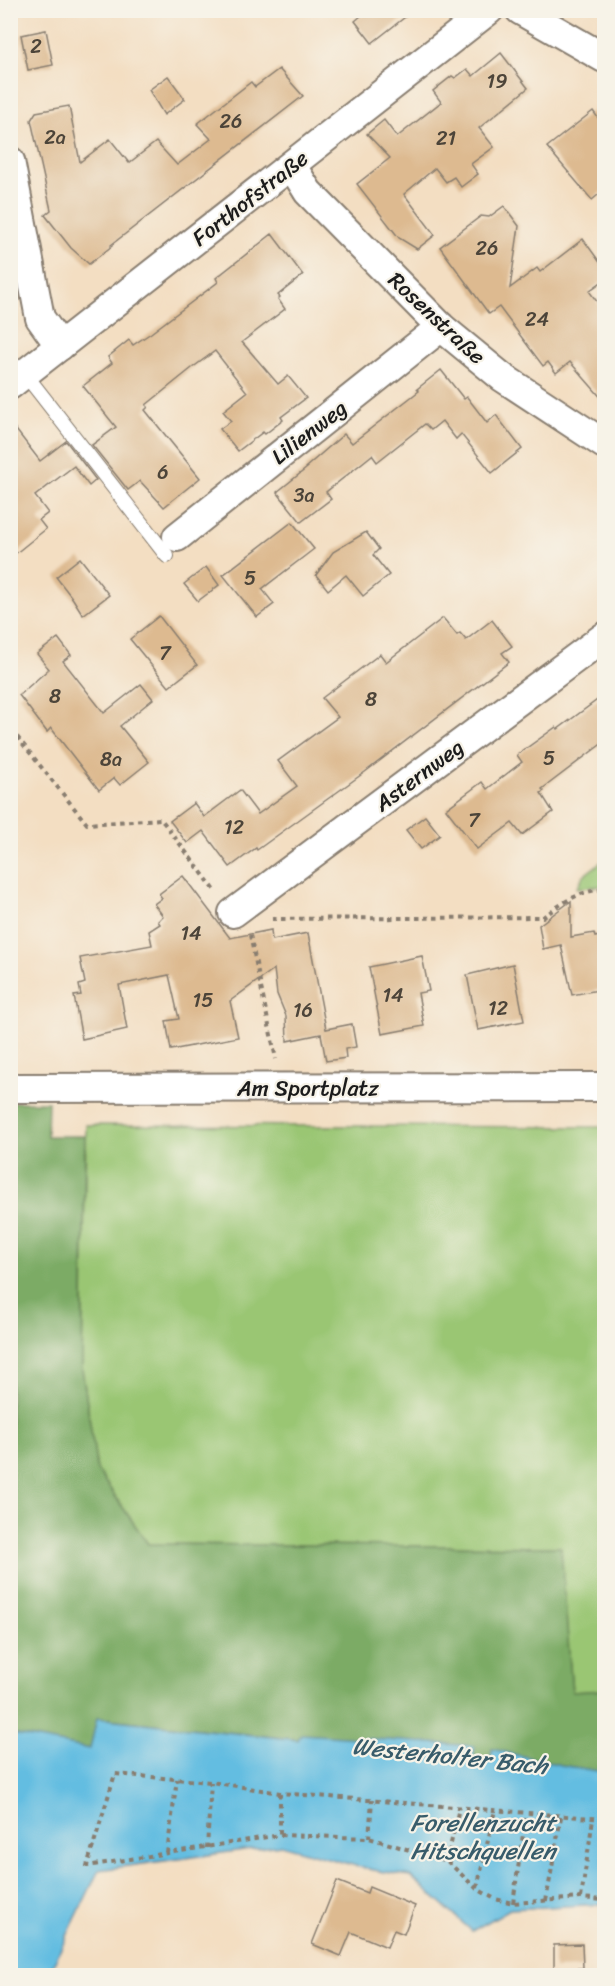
<svg xmlns="http://www.w3.org/2000/svg" width="615" height="1986" viewBox="0 0 615 1986" font-family="Sriracha,sans-serif">
	<style>
		.green { fill: #9ac673; stroke: #5b7148; stroke-width: 1.5 }
		.forest { fill: #7bab65; stroke: #4c6440; stroke-width: 1.5 }
		.water { fill: #63bde1; stroke: #406c7e; stroke-width: 1.5 }
		.building { fill: #ddba90 }
		.lines { fill: none; stroke-linecap: round; stroke-linejoin: round }
		.lane-casing { stroke: #887d6f; stroke-width: 16 }
		.street-casing { stroke: #887d6f; stroke-width: 32 }
		.path { stroke: #887d6f; stroke-width: 4; stroke-dasharray: 4.5 4.5; stroke-linecap: butt }
		.lane { stroke: #fff; stroke-width: 14 }
		.street { stroke: #fff; stroke-width: 28 }
		.labels { text-anchor: middle; dominant-baseline: central; stroke-width: 4.5; stroke-linejoin: round; paint-order: stroke }
		.number-label { font-size: 20px; fill: #4c4439 }
		.street-label { font-size: 22px; fill: #1c1c1c; stroke: #f7f3e8 }
		.water-label { font-size: 24px; font-style: italic; fill: #385c6b; stroke: #f7f3e8 }
	</style>
	<rect width="100%" height="100%" fill="#f7f3e8"/>
	<filter id="ink" filterUnits="userSpaceOnUse"><feTurbulence type="fractalNoise" baseFrequency=".0167" numOctaves="2"/><feDisplacementMap in="SourceGraphic" scale="12" xChannelSelector="R" yChannelSelector="G"/><feConvolveMatrix kernelMatrix="1 2 1 2 8 2 1 2 1" color-interpolation-filters="sRGB"/></filter>
	<filter id="wash" filterUnits="userSpaceOnUse"><feTurbulence type="fractalNoise" baseFrequency=".008" numOctaves="4" result="noise"/><feDisplacementMap in="SourceGraphic" scale="24" xChannelSelector="R" yChannelSelector="G"/><feGaussianBlur stdDeviation="1.35" result="paint"/><feColorMatrix in="noise" values="0 0 0 0 0 0 0 0 0 0 0 0 0 0 0 0 0 1.4 0 .05"/><feComposite in="paint" operator="in"/></filter>
	<g filter="url(#wash)">
		<rect width="100%" height="100%" fill="#f3dec2"/>
		<!-- green -->
		<g class="green">
			<path d="M 604,860 L 604,886 L 577,888 L 583,876 Z"/>
			<path d="M 86,1125 L 604,1127 L 604,1690 L 572,1692 L 560,1547 L 148,1544 L 97,1470 L 82,1369 Z"/>
		</g>
		<!-- forest -->
		<path class="forest" d="M 10,1102 L 48,1102 L 47,1136 L 85,1136 L 82,1369 L 97,1470 L 148,1544 L 561,1547 L 572,1692 L 604,1690 L 604,1773 L 98,1718 L 90,1749 L 11,1734 Z"/>
		<!-- water -->
		<path class="water" d="M 97,1718 L 298,1740 L 301,1734 L 474,1746 L 474,1759 L 491,1761 L 492,1749 L 561,1765 L 604,1772 L 604,1904 L 510,1909 L 472,1931 L 410,1876 L 367,1869 L 281,1845 L 99,1870 L 48,1975 L 11,1975 L 11,1734 L 90,1749 Z"/>
		<g id="blocks">
			<!-- building -->
			<g class="building">
				<path d="M 368,10 L 414,10 L 372,43 L 355,21 Z"/>
				<path d="M 46,30 L 53,65 L 28,70 L 21,35 Z"/>
				<path d="M 501,53 L 528,88 L 479,128 L 494,147 L 471,164 L 478,174 L 461,187 L 454,177 L 446,182 L 435,168 L 404,194 L 435,235 L 417,249 L 399,238 L 357,184 L 390,158 L 367,134 L 384,120 L 397,137 L 441,102 L 433,91 L 452,76 L 455,78 L 467,69 L 473,76 Z"/>
				<path d="M 279,69 L 303,96 L 111,245 L 112,246 L 89,264 L 71,248 L 45,215 L 51,210 L 31,120 L 36,112 L 69,106 L 80,162 L 110,139 L 129,163 L 156,142 L 177,165 L 211,139 L 197,124 L 251,82 L 255,87 Z"/>
				<path d="M 168,76 L 185,99 L 164,115 L 149,90 Z"/>
				<path d="M 593,111 L 604,126 L 604,190 L 592,200 L 547,147 Z"/>
				<path d="M 504,206 L 519,226 L 510,288 L 537,268 L 540,272 L 583,239 L 604,268 L 604,280 L 589,291 L 604,311 L 604,401 L 570,362 L 556,373 L 548,362 L 543,366 L 499,307 L 489,314 L 440,247 L 481,216 L 489,217 Z"/>
				<path d="M 272,234 L 303,275 L 278,295 L 280,297 L 278,299 L 285,309 L 242,342 L 278,384 L 288,376 L 306,398 L 281,417 L 283,420 L 265,434 L 263,432 L 238,451 L 220,429 L 231,421 L 223,411 L 247,392 L 215,351 L 192,368 L 146,405 L 148,407 L 145,410 L 200,478 L 164,507 L 140,481 L 128,490 L 92,445 L 116,427 L 83,386 L 112,363 L 108,357 L 129,340 L 133,345 L 151,333 L 218,282 L 216,278 Z"/>
				<path d="M 441,370 L 464,399 L 467,397 L 487,423 L 496,415 L 522,449 L 492,473 L 461,434 L 456,439 L 442,421 L 431,430 L 425,424 L 377,462 L 372,455 L 326,492 L 331,499 L 301,522 L 277,492 L 307,468 L 306,467 L 344,434 L 352,443 L 419,391 L 417,389 Z"/>
				<path d="M 10,422 L 40,461 L 66,441 L 96,480 L 89,486 L 74,466 L 35,496 L 48,513 L 39,520 L 46,529 L 10,558 Z"/>
				<path d="M 292,522 L 314,549 L 262,589 L 274,604 L 257,617 L 223,575 Z"/>
				<path d="M 366,532 L 379,549 L 373,555 L 389,575 L 363,596 L 346,575 L 328,590 L 316,575 L 333,552 Z"/>
				<path d="M 80,558 L 109,595 L 83,615 L 73,599 L 56,577 Z"/>
				<path d="M 206,567 L 219,585 L 198,601 L 184,584 Z"/>
				<path d="M 159,616 L 197,665 L 169,687 L 130,639 Z"/>
				<path d="M 443,618 L 457,635 L 460,633 L 466,640 L 492,620 L 512,646 L 502,653 L 509,662 L 365,772 L 257,850 L 256,848 L 230,867 L 203,831 L 187,843 L 170,821 L 194,803 L 204,817 L 240,790 L 258,814 L 297,786 L 278,761 L 338,717 L 322,698 L 380,654 L 386,662 Z"/>
				<path d="M 58,638 L 71,655 L 63,661 L 104,713 L 141,684 L 153,699 L 120,726 L 149,762 L 120,785 L 114,778 L 99,790 L 51,728 L 47,732 L 19,695 L 49,669 L 37,654 Z"/>
				<path d="M 604,695 L 604,742 L 542,789 L 544,791 L 541,793 L 553,812 L 522,835 L 512,823 L 477,849 L 446,809 L 482,782 L 487,789 L 522,762 L 517,755 L 556,727 L 558,729 Z"/>
				<path d="M 425,816 L 440,835 L 421,849 L 406,830 Z"/>
				<path d="M 183,876 L 230,938 L 271,930 L 272,940 L 308,933 L 326,1029 L 352,1024 L 356,1047 L 345,1049 L 346,1058 L 326,1061 L 321,1034 L 287,1041 L 286,1016 L 277,994 L 274,969 L 230,1001 L 238,1037 L 171,1050 L 166,1021 L 179,1019 L 169,975 L 119,985 L 127,1029 L 82,1039 L 74,996 L 81,995 L 79,985 L 85,983 L 80,958 L 152,945 L 149,931 L 160,924 L 158,921 L 163,916 L 154,904 L 162,898 L 159,894 Z"/>
				<path d="M 571,901 L 571,937 L 594,933 L 595,937 L 604,935 L 604,989 L 572,995 L 561,945 L 543,949 L 539,925 Z"/>
				<path d="M 422,956 L 429,991 L 418,993 L 424,1026 L 382,1034 L 369,967 Z"/>
				<path d="M 513,964 L 524,1021 L 478,1030 L 467,975 Z"/>
				<path d="M 337,1881 L 367,1893 L 369,1887 L 415,1906 L 404,1934 L 394,1930 L 387,1947 L 351,1932 L 341,1956 L 312,1944 Z"/>
				<path d="M 582,1944 L 583,1968 L 554,1969 L 554,1945 Z"/>
			</g>
		</g>
	</g>
	<g filter="url(#ink)">
		<use href="#blocks" fill-opacity="0" stroke="#887d6f" stroke-width="1.5"/>
		<g class="lines">
			<!-- lane casing -->
			<g class="lane-casing">
				<path id="lane" d="M 25,374 L 167,556"/>
			</g>
			<!-- street casing -->
			<g class="street-casing">
				<g id="street">
					<path d="M 520,10 L 604,58"/>
					<path d="M 10,161 L 40,318 L 60,346"/>
					<path d="M 292,166 L 308,192 L 441,327 L 502,377 L 604,444"/>
					<path d="M 10,385 L 489,10"/>
					<path d="M 177,537 L 441,327"/>
					<path d="M 233,913 L 604,637"/>
					<path d="M 10,1088 L 604,1087"/>
				</g>
			</g>
			<!-- path -->
			<g class="path">
				<path d="M 10,732 L 14,733 L 87,824 L 161,819 L 217,893"/>
				<path d="M 272,919 L 543,917 C 561,904 581,889 604,890"/>
				<path d="M 250,935 L 276,1059"/>
				<path d="M 280,1793 L 280,1835"/>
				<path d="M 604,1819 L 280,1793 L 211,1782 L 115,1774 L 87,1866 L 280,1835 L 369,1838 L 447,1861 L 477,1889 L 495,1899 L 513,1903 L 581,1898 L 604,1900"/>
				<path d="M 369,1838 L 372,1800"/>
				<path d="M 207,1848 L 211,1782"/>
				<path d="M 167,1853 L 177,1779"/>
				<path d="M 447,1861 L 459,1808"/>
				<path d="M 477,1888 L 495,1810"/>
				<path d="M 581,1898 L 593,1819"/>
				<path d="M 546,1901 L 561,1817"/>
				<path d="M 513,1903 L 526,1814"/>
			</g>
			<!-- lane -->
			<use href="#lane" class="lane"/>
			<!-- street -->
			<use href="#street" class="street"/>
		</g>
	</g>
	<g class="labels">
		<!-- number labels -->
		<g class="number-label">
			<text x="36" y="46">2</text>
			<text x="497" y="81">19</text>
			<text x="231" y="121">26</text>
			<text x="55" y="137">2a</text>
			<text x="446" y="138">21</text>
			<text x="487" y="248">26</text>
			<text x="537" y="319">24</text>
			<text x="163" y="472">6</text>
			<text x="304" y="495">3a</text>
			<text x="250" y="578">5</text>
			<text x="165" y="653">7</text>
			<text x="55" y="696">8</text>
			<text x="371" y="699">8</text>
			<text x="549" y="758">5</text>
			<text x="111" y="759">8a</text>
			<text x="474" y="820">7</text>
			<text x="234" y="827">12</text>
			<text x="191" y="933">14</text>
			<text x="393" y="995">14</text>
			<text x="203" y="1000">15</text>
			<text x="498" y="1008">12</text>
			<text x="303" y="1010">16</text>
		</g>
		<!-- street labels -->
		<g class="street-label">
			<text transform="translate(250 198) rotate(-38)">Forthofstraße</text>
			<text transform="translate(437 318) rotate(43)">Rosenstraße</text>
			<text transform="translate(309 432) rotate(-38)">Lilienweg</text>
			<text transform="translate(419 775) rotate(-37)">Asternweg</text>
			<text x="308" y="1088">Am Sportplatz</text>
		</g>
		<!-- water labels -->
		<g class="water-label">
			<text transform="translate(450 1756) rotate(6)">Westerholter Bach</text>
			<text x="483" y="1823">Forellenzucht<tspan x="483" dy="28">Hitschquellen</tspan></text>
		</g>
	</g>
	<!-- margin -->
	<rect width="615" height="1986" fill="none" stroke="#f7f3e8" stroke-width="36"/>
</svg>
